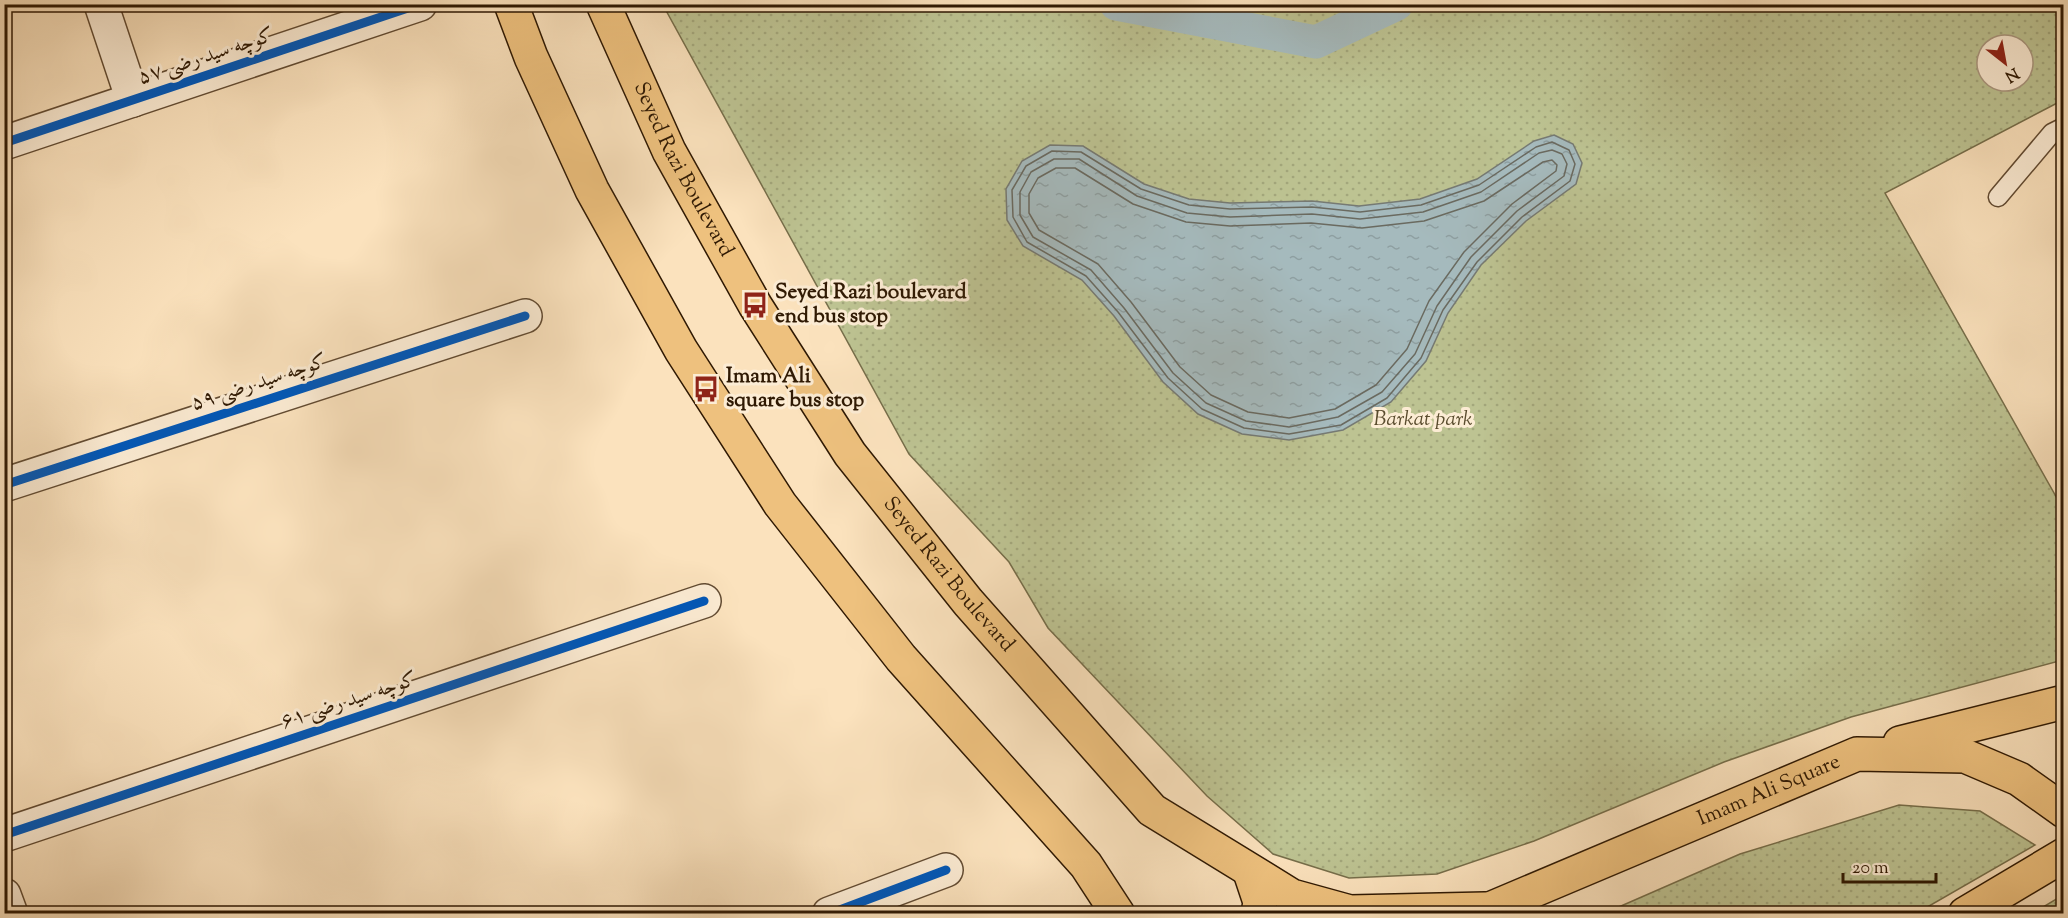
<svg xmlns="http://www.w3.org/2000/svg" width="2068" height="918" viewBox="0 0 2068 918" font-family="'Sorts Mill Goudy',Amiri,serif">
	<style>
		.green { fill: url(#green-dots); stroke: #766e4a; stroke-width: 1.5; fill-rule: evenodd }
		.water { fill: url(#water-ripples); stroke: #767a73; stroke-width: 1.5 }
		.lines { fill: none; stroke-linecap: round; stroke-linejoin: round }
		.shore { stroke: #6a6a60; stroke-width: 1.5 }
		.canal { stroke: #a5babd; stroke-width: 33 }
		.lane-casing { stroke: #624b32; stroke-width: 21 }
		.street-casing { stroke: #624b32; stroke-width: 36 }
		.primary-casing { stroke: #2f1903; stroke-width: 36 }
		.highway-casing { stroke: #2f1903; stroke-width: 36 }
		.lane { stroke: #fcecd4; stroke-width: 18 }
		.street { stroke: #fcecd4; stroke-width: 33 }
		.primary { stroke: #eec17e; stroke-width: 33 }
		.highway { stroke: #eec17e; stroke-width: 33 }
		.cycleway-casing { stroke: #fcecd4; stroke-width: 13 }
		.cycleway { stroke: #0057b8; stroke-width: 9 }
		.labels { text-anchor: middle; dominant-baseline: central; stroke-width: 6; stroke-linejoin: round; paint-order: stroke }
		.street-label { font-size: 21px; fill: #2f1903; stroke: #fcecd4 }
		.poi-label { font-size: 21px; font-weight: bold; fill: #2f1903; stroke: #fcecd4; text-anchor: start }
		.park-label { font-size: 21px; font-style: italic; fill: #5a4c2e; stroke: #fcecd4 }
	</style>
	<defs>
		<pattern id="green-dots" width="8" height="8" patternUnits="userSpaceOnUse" patternTransform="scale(1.5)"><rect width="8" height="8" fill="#bdc392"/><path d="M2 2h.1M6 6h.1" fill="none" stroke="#a3a77c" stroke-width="1.8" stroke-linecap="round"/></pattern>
		<pattern id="water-ripples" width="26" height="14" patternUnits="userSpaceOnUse" patternTransform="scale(1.5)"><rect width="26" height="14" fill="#a5babd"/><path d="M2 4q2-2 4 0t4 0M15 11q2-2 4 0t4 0" fill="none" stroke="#8e9fa1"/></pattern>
	</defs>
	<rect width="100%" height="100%" fill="#fbe2bd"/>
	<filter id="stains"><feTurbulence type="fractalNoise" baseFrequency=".00333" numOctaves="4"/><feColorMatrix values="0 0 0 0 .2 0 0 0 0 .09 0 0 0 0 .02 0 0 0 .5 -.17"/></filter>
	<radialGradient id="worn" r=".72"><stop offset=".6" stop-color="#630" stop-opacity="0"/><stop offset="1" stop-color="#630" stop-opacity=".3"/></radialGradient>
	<!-- green -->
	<g class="green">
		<path d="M 663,5 L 2063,5 L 2063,100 L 1885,193 L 2063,509 L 2063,660 L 1851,717 L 1724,762 L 1534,841 L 1437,874 L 1349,878 L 1273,854 L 1207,796 L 1048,628 L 1009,562 L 909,454 ZM 1987,45 L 2023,45 L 2023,81 L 1987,81 Z"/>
		<path d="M 1899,805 L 1980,811 L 2035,845 L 1917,913 L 1605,913 L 1740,854 Z"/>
		<path d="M 2063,895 L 2063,913 L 2033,913 Z"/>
	</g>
	<!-- water -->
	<path class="water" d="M 1554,135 L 1573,144 L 1582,163 L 1576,184 L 1526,221 L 1481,265 L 1448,313 L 1426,361 L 1391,402 L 1343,430 L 1289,440 L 1242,434 L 1198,414 L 1163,382 L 1114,316 L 1082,280 L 1023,246 L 1007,220 L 1006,189 L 1022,161 L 1050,145 L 1083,146 L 1144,184 L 1189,199 L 1230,203 L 1312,201 L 1359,206 L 1420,199 L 1477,179 L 1534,141 Z"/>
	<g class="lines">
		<!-- shore -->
		<g class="shore">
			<path d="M 1552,142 L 1569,150 L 1575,164 L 1570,181 L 1522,217 L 1477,262 L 1443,310 L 1421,358 L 1387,398 L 1341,425 L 1289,434 L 1244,428 L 1202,409 L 1168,378 L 1118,312 L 1086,276 L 1027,242 L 1013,217 L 1012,190 L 1026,166 L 1052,151 L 1081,152 L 1141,189 L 1189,205 L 1230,209 L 1312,207 L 1360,212 L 1421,205 L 1479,185 L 1536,147 Z"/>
			<path d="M 1552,150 L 1562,154 L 1567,164 L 1564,176 L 1517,211 L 1471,257 L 1437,306 L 1415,354 L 1382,392 L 1338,417 L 1289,427 L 1246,421 L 1206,403 L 1173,373 L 1124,308 L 1091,270 L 1033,237 L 1020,215 L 1020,192 L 1031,172 L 1054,159 L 1079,159 L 1137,196 L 1187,213 L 1230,217 L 1312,214 L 1360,219 L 1423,212 L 1481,192 L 1539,153 Z"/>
			<path d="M 1552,160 L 1557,165 L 1556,171 L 1512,204 L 1464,252 L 1429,301 L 1407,349 L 1376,385 L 1335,409 L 1289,418 L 1248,412 L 1211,395 L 1180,367 L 1131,302 L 1098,264 L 1039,230 L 1029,213 L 1029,194 L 1038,178 L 1056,168 L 1075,168 L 1133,204 L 1186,222 L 1230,226 L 1311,223 L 1362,228 L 1424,221 L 1484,201 L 1543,162 Z"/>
		</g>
		<!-- canal -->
		<path class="canal" d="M 1116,4 L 1316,42 L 1397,4"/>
		<!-- lane casing -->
		<g class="lane-casing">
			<path id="lane" d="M 1998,197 L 2052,133 L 2064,127"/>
		</g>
		<!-- street casing -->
		<g class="street-casing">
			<g id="street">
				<path d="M 101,4 L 133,100"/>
				<path d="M 4,143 L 420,4"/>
				<path d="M 4,485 L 525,316"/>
				<path d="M 4,835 L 704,601"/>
				<path d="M 4,895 L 11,914"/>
				<path d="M 829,914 L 946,870"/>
			</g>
		</g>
		<!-- primary casing -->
		<g class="primary-casing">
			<g id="primary">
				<path d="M 511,4 L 531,57 L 592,190 L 681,350 L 780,504 L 901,658 L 1086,865 L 1118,914"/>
				<path id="s1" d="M 603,4 L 669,151 L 755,305 L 850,454 L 968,602 L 1152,810 L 1292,896 L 1350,912 L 1485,909"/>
				<path d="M 1250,872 L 1260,902 L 1258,914"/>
			</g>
		</g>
		<!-- highway casing -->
		<g class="highway-casing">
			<g id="highway">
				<path d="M 1900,743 L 2064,702"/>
				<path id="s2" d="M 1478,914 L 1857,754 L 1965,756 L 2019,779 L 2064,811"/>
				<path d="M 1965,914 L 2064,855"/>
			</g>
		</g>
		<!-- lane -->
		<use href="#lane" class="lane"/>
		<!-- street -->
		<use href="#street" class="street"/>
		<!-- primary -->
		<use href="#primary" class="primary"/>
		<!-- highway -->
		<use href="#highway" class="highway"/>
		<!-- cycleway casing -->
		<g class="cycleway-casing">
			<g id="cycleway">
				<path d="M 4,143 L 420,4"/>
				<path d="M 4,485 L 525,316"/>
				<path d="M 4,835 L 704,601"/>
				<path d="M 829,914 L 946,870"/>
			</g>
		</g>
		<!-- cycleway -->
		<use href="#cycleway" class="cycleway"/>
	</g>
	<!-- icons -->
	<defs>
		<g id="bus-bare" transform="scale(2.07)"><path d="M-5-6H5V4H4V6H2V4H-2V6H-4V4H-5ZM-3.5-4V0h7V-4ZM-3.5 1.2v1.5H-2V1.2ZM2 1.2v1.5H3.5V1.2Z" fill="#8f2418" stroke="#fcecd4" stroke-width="2.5" paint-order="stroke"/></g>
	</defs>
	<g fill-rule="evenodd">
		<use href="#bus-bare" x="755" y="305"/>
		<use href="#bus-bare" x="706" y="389"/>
	</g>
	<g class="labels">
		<!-- street labels -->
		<g class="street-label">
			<text transform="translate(206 57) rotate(-18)">کوچه سید رضی ۵۷</text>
			<text stroke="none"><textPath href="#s1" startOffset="184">Seyed Razi Boulevard</textPath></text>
			<text transform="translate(259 383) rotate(-18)">کوچه سید رضی ۵۹</text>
			<text stroke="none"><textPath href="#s1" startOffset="670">Seyed Razi Boulevard</textPath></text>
			<text transform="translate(349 701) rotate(-18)">کوچه سید رضی ۶۱</text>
			<text stroke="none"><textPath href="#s2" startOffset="316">Imam Ali Square</textPath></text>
		</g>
		<!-- poi labels -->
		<g class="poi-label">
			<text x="775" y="293">Seyed Razi boulevard<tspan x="775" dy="24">end bus stop</tspan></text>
			<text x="726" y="377">Imam Ali<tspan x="726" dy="24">square bus stop</tspan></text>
		</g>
		<!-- park labels -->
		<g class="park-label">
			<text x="1423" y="420">Barkat park</text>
		</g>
	</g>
	<!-- margin -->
	<rect width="2068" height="918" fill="none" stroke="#fbe2bd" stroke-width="24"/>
	<rect x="6" y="6" width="2056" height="906" fill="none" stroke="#2f1903" stroke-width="3"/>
	<rect x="12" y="12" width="2044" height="894" fill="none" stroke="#2f1903" stroke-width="1.5"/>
	<!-- north arrow -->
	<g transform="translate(2005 63) rotate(149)"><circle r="28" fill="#fcecd4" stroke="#aa9880" stroke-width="1.5"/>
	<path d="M0-4.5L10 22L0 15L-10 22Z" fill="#8f2418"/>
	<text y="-9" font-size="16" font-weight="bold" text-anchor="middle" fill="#2f1903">N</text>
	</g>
	<!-- scale -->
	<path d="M1843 873v9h93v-9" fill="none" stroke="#2f1903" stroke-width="3"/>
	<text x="1852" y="873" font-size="18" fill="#2f1903" stroke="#fcecd4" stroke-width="4.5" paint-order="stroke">20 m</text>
	<rect width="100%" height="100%" filter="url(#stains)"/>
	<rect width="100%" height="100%" fill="url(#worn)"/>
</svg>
